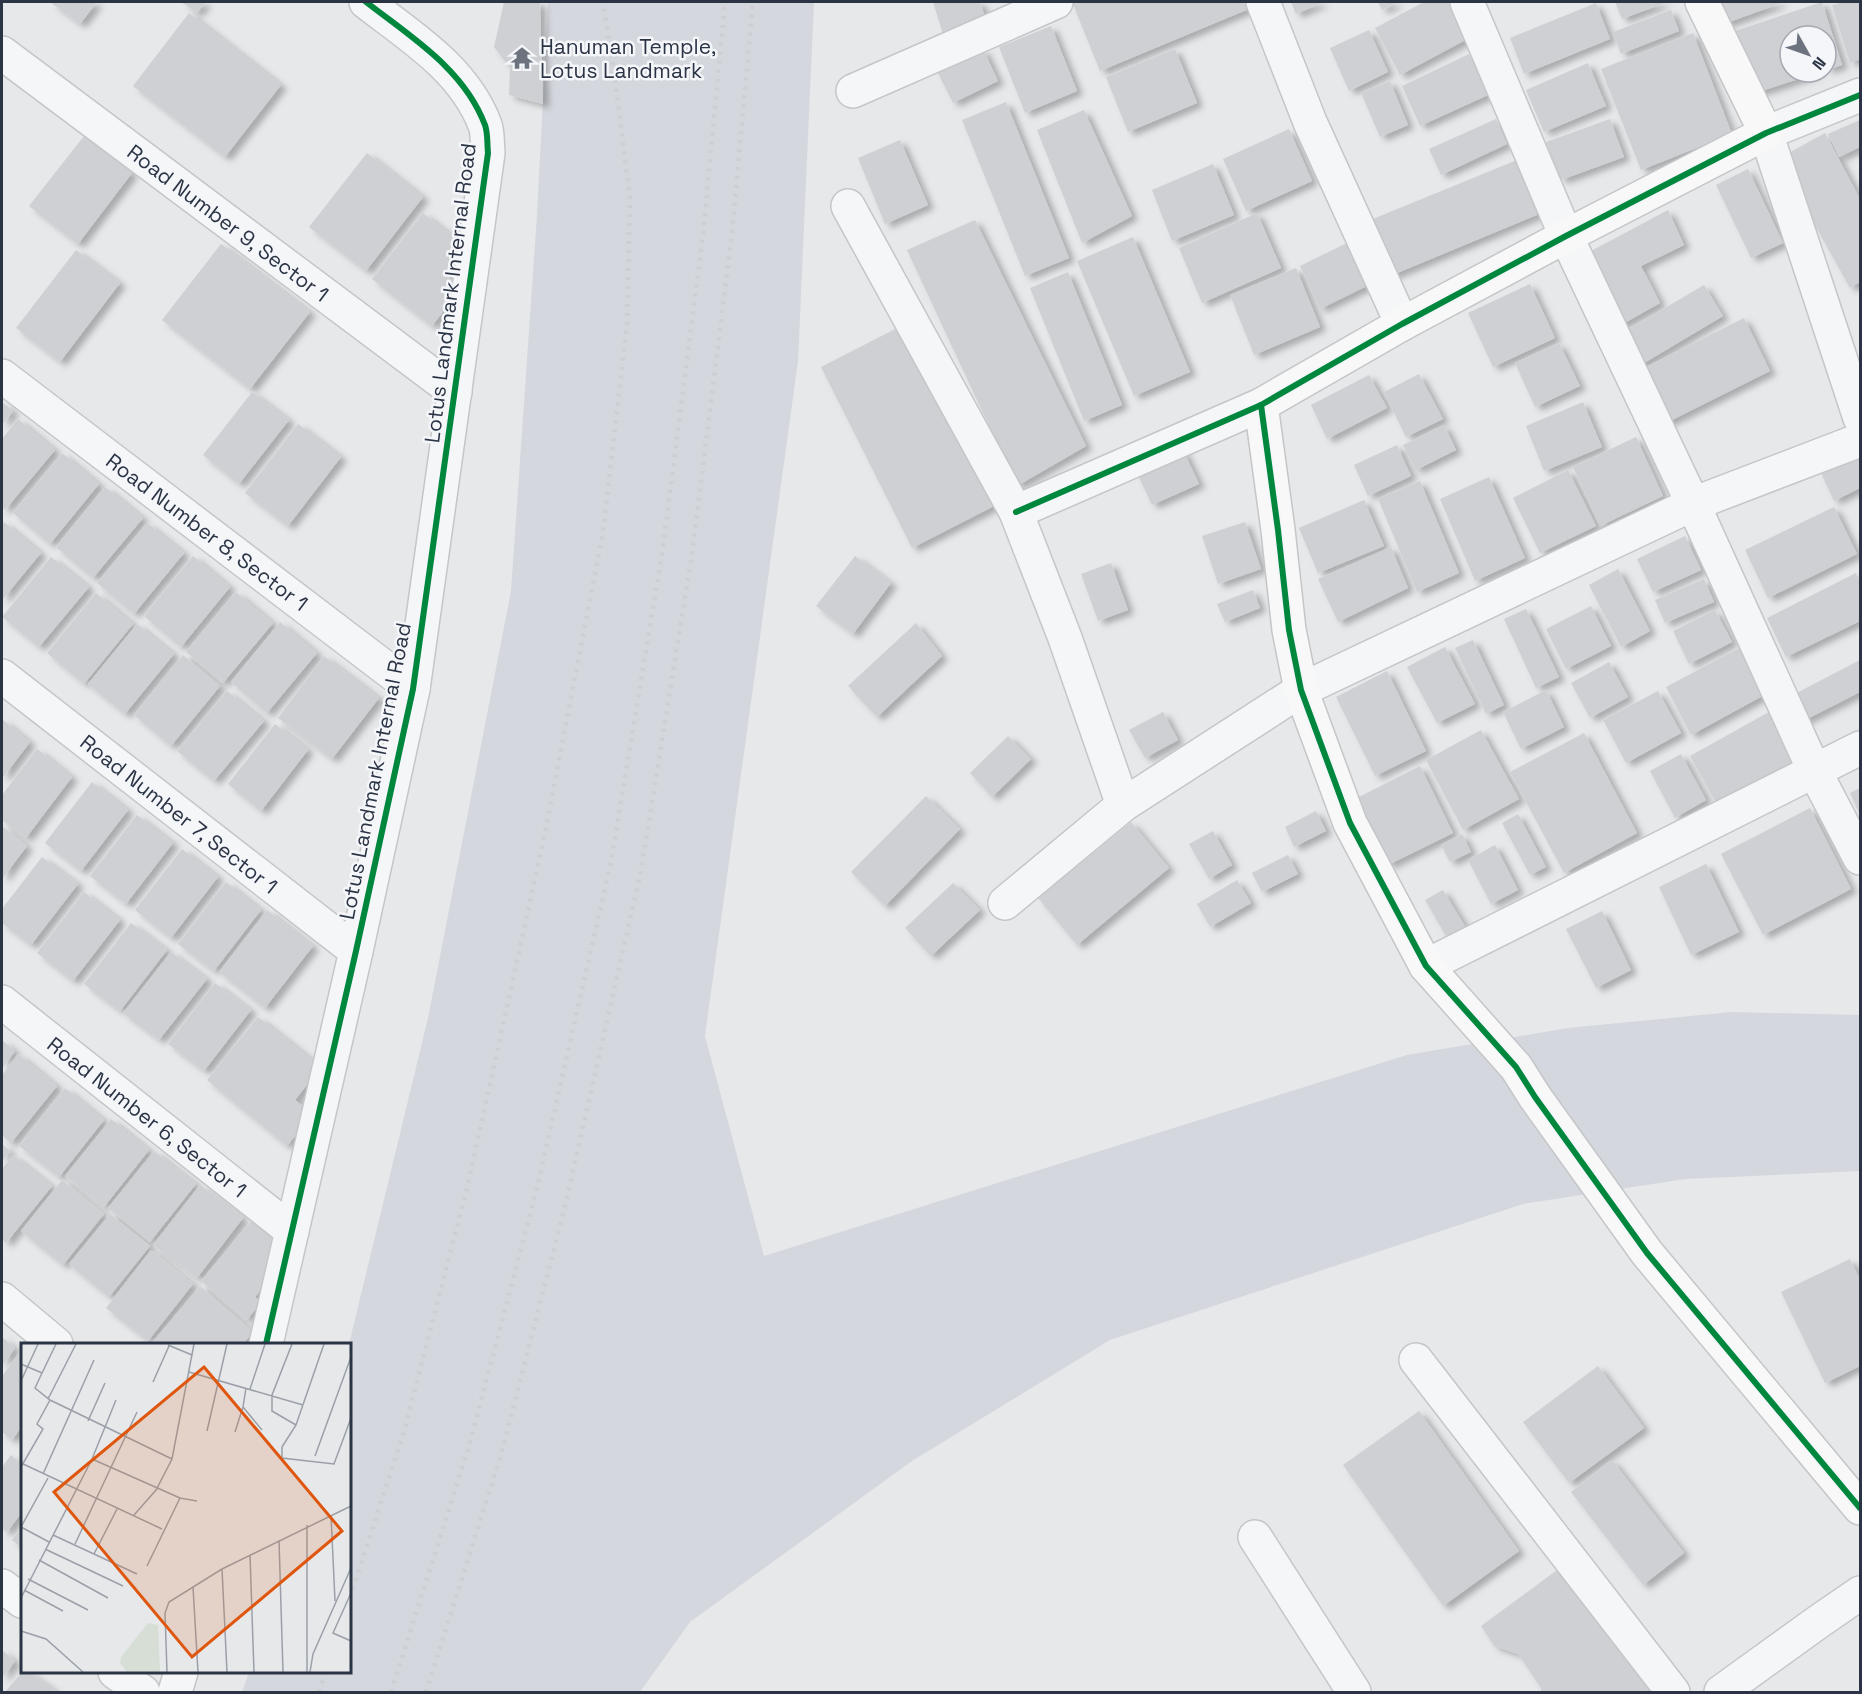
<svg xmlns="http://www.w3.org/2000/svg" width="1862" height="1694" viewBox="0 0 1862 1694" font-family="'Space Grotesk',sans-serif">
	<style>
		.built { fill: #d4d7dd }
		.building { fill: #ced0d3; filter: url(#shadow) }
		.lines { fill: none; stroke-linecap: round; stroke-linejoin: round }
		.street-casing { stroke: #c4c6c8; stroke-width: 36 }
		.secondary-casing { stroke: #c4c6c8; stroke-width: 36 }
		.street { stroke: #f5f6f7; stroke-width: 33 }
		.secondary { stroke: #f8f8f8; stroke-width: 33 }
		.rail { stroke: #cecfd2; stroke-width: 4.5; stroke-dasharray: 3 6; stroke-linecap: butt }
		.cycleway-casing { stroke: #f4f6f9; stroke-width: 10 }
		.cycleway { stroke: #00873e; stroke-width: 6 }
		.labels { text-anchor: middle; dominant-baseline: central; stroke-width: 5; stroke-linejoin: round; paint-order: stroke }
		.poi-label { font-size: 21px; fill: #2b3445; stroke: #f4f6f9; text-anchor: start }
		.street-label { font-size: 21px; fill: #2b3445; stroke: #f4f6f9 }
		.inset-road { fill: none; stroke: #9ba0a8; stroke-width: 1.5 }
		.view { fill: #df570f; fill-opacity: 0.15; stroke: #df570f; stroke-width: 3 }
		.inset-edge { fill: none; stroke: #2b3445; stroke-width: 3 }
	</style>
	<defs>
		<filter id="shadow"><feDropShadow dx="6" dy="4" stdDeviation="3" flood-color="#0004"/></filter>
	</defs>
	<rect width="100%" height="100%" fill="#e6e8ea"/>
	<!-- built -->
	<path class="built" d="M 548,2 L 814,2 L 798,361 L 705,1036 L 764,1256 L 1407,1055 L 1568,1028 L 1732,1012 L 1860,1015 L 1860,1171 L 1685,1179 L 1523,1204 L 1110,1340 L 912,1461 L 690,1622 L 640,1692 L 242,1692 L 249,1672 L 350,1672 L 349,1344 L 428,1018 L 511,591 L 537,215 Z"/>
	<!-- building -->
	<g class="building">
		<path d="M 50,2 L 97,2 L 80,24 Z"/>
		<path d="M 181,2 L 206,2 L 197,13 Z"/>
		<path d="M 504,2 L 540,2 L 543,104 L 509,95 L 510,68 L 494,47 Z"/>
		<path d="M 933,2 L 980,2 L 986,20 L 943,34 Z"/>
		<path d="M 1072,2 L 1249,2 L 1251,8 L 1100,71 Z"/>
		<path d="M 1291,2 L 1324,2 L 1296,14 Z"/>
		<path d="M 1378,2 L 1398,2 L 1382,10 Z"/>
		<path d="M 1424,2 L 1452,2 L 1471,37 L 1400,75 L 1375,28 Z"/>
		<path d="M 1615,2 L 1667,2 L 1622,19 Z"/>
		<path d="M 1715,2 L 1784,2 L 1724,24 Z"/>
		<path d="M 1822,2 L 1842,65 L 1826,70 L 1826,36 L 1790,36 L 1790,72 L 1820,72 L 1749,95 L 1729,33 Z"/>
		<path d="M 1843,2 L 1860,2 L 1860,59 L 1850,63 L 1832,5 Z"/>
		<path d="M 1596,3 L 1610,39 L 1524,74 L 1510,38 Z"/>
		<path d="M 1671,10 L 1679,31 L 1621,54 L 1613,32 Z"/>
		<path d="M 189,13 L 281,85 L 225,157 L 133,86 Z"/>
		<path d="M 1051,26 L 1077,91 L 1025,113 L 999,47 Z"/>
		<path d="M 1369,30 L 1388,72 L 1349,91 L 1330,48 Z"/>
		<path d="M 1693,33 L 1732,134 L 1641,170 L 1601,69 Z"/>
		<path d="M 983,49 L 998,81 L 953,103 L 937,71 Z"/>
		<path d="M 1175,49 L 1197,103 L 1128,132 L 1106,77 Z"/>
		<path d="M 1469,54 L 1488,95 L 1420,126 L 1402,86 Z"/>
		<path d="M 1588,63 L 1606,106 L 1544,132 L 1526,90 Z"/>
		<path d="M 1390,81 L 1408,125 L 1380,137 L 1361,93 Z"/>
		<path d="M 1006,102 L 1069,258 L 1025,276 L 962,120 Z"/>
		<path d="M 1084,110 L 1132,216 L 1082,243 L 1037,130 Z"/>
		<path d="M 1496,119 L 1507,144 L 1441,175 L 1429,149 Z"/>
		<path d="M 1610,119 L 1624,157 L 1561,180 L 1546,142 Z"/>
		<path d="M 1860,120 L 1860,147 L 1839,157 L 1828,134 Z"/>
		<path d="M 1289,129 L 1312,181 L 1246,211 L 1223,159 Z"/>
		<path d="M 1825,133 L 1860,199 L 1860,282 L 1850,288 L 1778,159 Z"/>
		<path d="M 84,136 L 132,173 L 78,244 L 29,206 Z"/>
		<path d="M 900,140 L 928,205 L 885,224 L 858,158 Z"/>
		<path d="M 367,153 L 423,197 L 366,271 L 309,227 Z"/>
		<path d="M 1517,160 L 1539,214 L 1390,276 L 1368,221 Z"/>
		<path d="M 1213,164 L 1234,215 L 1172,241 L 1152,190 Z"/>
		<path d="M 1748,169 L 1783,243 L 1751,258 L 1716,185 Z"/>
		<path d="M 1668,210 L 1684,245 L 1641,266 L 1660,303 L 1619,326 L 1580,257 Z"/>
		<path d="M 423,213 L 459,241 L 452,248 L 462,257 L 447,276 L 457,283 L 451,291 L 456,295 L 432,326 L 372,279 Z"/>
		<path d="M 1257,213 L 1281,268 L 1202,303 L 1179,248 Z"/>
		<path d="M 975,220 L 1086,446 L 1017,486 L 907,250 Z"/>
		<path d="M 1133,237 L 1190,372 L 1134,396 L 1077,261 Z"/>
		<path d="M 1357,238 L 1377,281 L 1320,309 L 1300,266 Z"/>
		<path d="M 221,244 L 310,312 L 250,389 L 162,320 Z"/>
		<path d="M 76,250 L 120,283 L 60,362 L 16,328 Z"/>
		<path d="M 1296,268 L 1320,327 L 1254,355 L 1230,295 Z"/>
		<path d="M 1068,272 L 1122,405 L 1084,421 L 1030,288 Z"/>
		<path d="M 1530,284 L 1555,338 L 1493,367 L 1468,313 Z"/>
		<path d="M 1704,285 L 1723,316 L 1639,366 L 1619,335 Z"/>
		<path d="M 1744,318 L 1770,371 L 1658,427 L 1632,374 Z"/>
		<path d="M 903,325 L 994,506 L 912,548 L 821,367 Z"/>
		<path d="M 1559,343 L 1580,386 L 1535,407 L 1515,363 Z"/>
		<path d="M 1419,374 L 1443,419 L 1406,437 L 1384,392 Z"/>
		<path d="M 1369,375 L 1387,408 L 1327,439 L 1311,405 Z"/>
		<path d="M 252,392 L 289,420 L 239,484 L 203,455 Z"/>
		<path d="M 2,402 L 13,411 L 2,425 Z"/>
		<path d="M 1583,402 L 1602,447 L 1544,471 L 1526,426 Z"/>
		<path d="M 18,419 L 55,450 L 5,510 L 2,507 L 2,439 Z"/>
		<path d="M 298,424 L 341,457 L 288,526 L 245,493 Z"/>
		<path d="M 1444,425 L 1456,450 L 1416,470 L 1403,445 Z"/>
		<path d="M 1636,437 L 1663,496 L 1600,526 L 1573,467 Z"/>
		<path d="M 1397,445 L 1411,476 L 1368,496 L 1354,465 Z"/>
		<path d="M 1183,450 L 1199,484 L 1152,505 L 1136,471 Z"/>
		<path d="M 62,453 L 99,484 L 50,544 L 13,513 Z"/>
		<path d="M 1860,453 L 1860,488 L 1834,501 L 1821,473 Z"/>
		<path d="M 1568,470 L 1596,526 L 1540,553 L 1513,498 Z"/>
		<path d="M 1489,477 L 1525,558 L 1475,581 L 1440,499 Z"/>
		<path d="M 1420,481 L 1459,573 L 1417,592 L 1378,499 Z"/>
		<path d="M 105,487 L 143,518 L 93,578 L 56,547 Z"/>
		<path d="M 1364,500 L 1384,546 L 1318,573 L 1299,528 Z"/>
		<path d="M 1834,507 L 1857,554 L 1768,598 L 1745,550 Z"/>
		<path d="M 4,522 L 41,553 L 2,600 L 2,524 Z"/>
		<path d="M 1245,522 L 1261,569 L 1218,584 L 1202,536 Z"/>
		<path d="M 147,523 L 184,553 L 134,614 L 97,583 Z"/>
		<path d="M 1685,536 L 1701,570 L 1653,592 L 1637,559 Z"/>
		<path d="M 1391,547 L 1408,588 L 1338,622 L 1318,579 Z"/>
		<path d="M 193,556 L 230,587 L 181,647 L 144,616 Z"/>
		<path d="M 855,556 L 891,583 L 853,634 L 816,606 Z"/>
		<path d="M 51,557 L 89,587 L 39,647 L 2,617 Z"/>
		<path d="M 1111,563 L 1128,610 L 1098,621 L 1081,574 Z"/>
		<path d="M 1618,569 L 1650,631 L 1621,647 L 1589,585 Z"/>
		<path d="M 1856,573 L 1860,583 L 1860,621 L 1786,657 L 1767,618 Z"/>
		<path d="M 1704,579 L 1714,602 L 1665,623 L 1655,600 Z"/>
		<path d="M 1253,590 L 1260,608 L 1225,622 L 1217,604 Z"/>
		<path d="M 236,592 L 273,623 L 223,683 L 186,652 Z"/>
		<path d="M 96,593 L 133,624 L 84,684 L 47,653 Z"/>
		<path d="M 1591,606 L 1611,646 L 1566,669 L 1546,629 Z"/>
		<path d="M 1526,609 L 1559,677 L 1536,688 L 1504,619 Z"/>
		<path d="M 1715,610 L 1732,642 L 1689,664 L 1673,631 Z"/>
		<path d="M 280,622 L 317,653 L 267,713 L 231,682 Z"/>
		<path d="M 916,623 L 942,656 L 877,717 L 848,686 Z"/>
		<path d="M 137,624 L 174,654 L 125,714 L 88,684 Z"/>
		<path d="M 1473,640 L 1504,705 L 1486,714 L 1455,648 Z"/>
		<path d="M 1445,647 L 1475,704 L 1437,723 L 1407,667 Z"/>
		<path d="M 1741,647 L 1766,694 L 1691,735 L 1666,687 Z"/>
		<path d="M 183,655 L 220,686 L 171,746 L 134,715 Z"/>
		<path d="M 324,656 L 379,698 L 332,759 L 278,718 Z"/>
		<path d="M 1860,660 L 1860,692 L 1801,722 L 1789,697 Z"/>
		<path d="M 1609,662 L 1628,697 L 1590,718 L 1571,683 Z"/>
		<path d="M 1387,671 L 1426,751 L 1375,776 L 1336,697 Z"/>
		<path d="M 1546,690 L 1564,727 L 1521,749 L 1503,712 Z"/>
		<path d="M 227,691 L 264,721 L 214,781 L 177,751 Z"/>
		<path d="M 1658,691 L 1681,733 L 1626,763 L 1603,720 Z"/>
		<path d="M 1163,712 L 1178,740 L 1145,758 L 1129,730 Z"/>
		<path d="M 1769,712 L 1798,765 L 1719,808 L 1690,756 Z"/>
		<path d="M 2,719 L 30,742 L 2,779 Z"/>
		<path d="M 275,724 L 308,750 L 261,811 L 228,784 Z"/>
		<path d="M 1481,730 L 1519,799 L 1463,830 L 1426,760 Z"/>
		<path d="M 1584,733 L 1637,833 L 1564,873 L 1510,772 Z"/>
		<path d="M 1008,736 L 1031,759 L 992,797 L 970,773 Z"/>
		<path d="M 37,749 L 72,777 L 26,838 L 2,820 L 2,795 Z"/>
		<path d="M 1681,754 L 1706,800 L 1675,818 L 1650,771 Z"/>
		<path d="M 1420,766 L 1453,833 L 1388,865 L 1355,799 Z"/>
		<path d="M 92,782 L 128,810 L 81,871 L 45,843 Z"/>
		<path d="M 1860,788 L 1860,815 L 1850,793 Z"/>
		<path d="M 926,796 L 960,829 L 885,906 L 851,872 Z"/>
		<path d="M 1810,808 L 1851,889 L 1763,935 L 1721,854 Z"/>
		<path d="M 1316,811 L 1326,831 L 1294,847 L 1285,827 Z"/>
		<path d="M 1518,814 L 1546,867 L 1530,875 L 1502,823 Z"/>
		<path d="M 137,815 L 173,843 L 126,904 L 90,876 Z"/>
		<path d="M 1131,822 L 1169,868 L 1077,945 L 1038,898 Z"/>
		<path d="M 2,826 L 27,846 L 2,879 Z"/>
		<path d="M 1213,831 L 1232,865 L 1209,879 L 1189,844 Z"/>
		<path d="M 1462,834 L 1471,852 L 1450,862 L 1441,845 Z"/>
		<path d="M 1495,845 L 1518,890 L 1491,904 L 1468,860 Z"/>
		<path d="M 182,849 L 218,877 L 171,938 L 135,910 Z"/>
		<path d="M 1288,855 L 1298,874 L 1262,892 L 1252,873 Z"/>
		<path d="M 42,857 L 78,884 L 31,945 L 2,923 L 2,909 Z"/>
		<path d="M 1706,864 L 1739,932 L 1691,955 L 1659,887 Z"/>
		<path d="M 1237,880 L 1251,903 L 1210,927 L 1197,904 Z"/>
		<path d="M 226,882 L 261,910 L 214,971 L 178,944 Z"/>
		<path d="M 953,883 L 980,910 L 931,956 L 905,928 Z"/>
		<path d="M 1443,890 L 1469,933 L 1450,943 L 1425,900 Z"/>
		<path d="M 84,892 L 120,920 L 73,981 L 37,953 Z"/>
		<path d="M 267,910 L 313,946 L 265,1008 L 219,972 Z"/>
		<path d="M 1602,911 L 1631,970 L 1596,988 L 1566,929 Z"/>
		<path d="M 131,923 L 167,950 L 120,1011 L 84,984 Z"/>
		<path d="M 171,952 L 207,979 L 159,1040 L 123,1013 Z"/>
		<path d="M 215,983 L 251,1010 L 204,1071 L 168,1044 Z"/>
		<path d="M 258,1017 L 321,1067 L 295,1100 L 313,1114 L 287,1146 L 207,1080 Z"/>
		<path d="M 2,1040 L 15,1051 L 2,1068 Z"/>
		<path d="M 18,1054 L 57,1086 L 11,1143 L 2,1135 L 2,1075 Z"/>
		<path d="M 65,1088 L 104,1120 L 59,1177 L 19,1146 Z"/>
		<path d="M 111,1119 L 149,1150 L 104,1207 L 65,1176 Z"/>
		<path d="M 2,1144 L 10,1151 L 2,1162 Z"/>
		<path d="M 154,1151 L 196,1184 L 150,1242 L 108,1208 Z"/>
		<path d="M 13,1155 L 52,1186 L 6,1243 L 2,1239 L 2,1169 Z"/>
		<path d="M 62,1180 L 104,1214 L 63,1265 L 21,1231 Z"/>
		<path d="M 200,1185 L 243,1218 L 197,1278 L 153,1245 Z"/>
		<path d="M 110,1214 L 150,1246 L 109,1297 L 69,1264 Z"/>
		<path d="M 253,1219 L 279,1242 L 272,1276 L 255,1297 L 261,1302 L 247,1320 L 201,1281 Z"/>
		<path d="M 151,1250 L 193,1284 L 148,1341 L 106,1308 Z"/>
		<path d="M 1850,1259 L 1860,1280 L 1860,1366 L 1825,1383 L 1781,1292 Z"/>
		<path d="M 200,1286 L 253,1332 L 243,1344 L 151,1344 Z"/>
		<path d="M 2,1337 L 15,1348 L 2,1366 Z"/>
		<path d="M 20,1352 L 22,1353 L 22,1426 L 12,1440 L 2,1432 L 2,1376 Z"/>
		<path d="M 1598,1366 L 1644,1428 L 1569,1483 L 1523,1422 Z"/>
		<path d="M 1419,1411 L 1519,1551 L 1443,1606 L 1343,1465 Z"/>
		<path d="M 11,1455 L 22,1464 L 22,1512 L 7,1532 L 2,1529 L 2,1467 Z"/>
		<path d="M 1612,1460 L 1684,1553 L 1643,1585 L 1571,1492 Z"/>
		<path d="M 22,1527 L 22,1548 L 12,1540 Z"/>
		<path d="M 1564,1565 L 1665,1692 L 1541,1692 L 1541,1688 L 1518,1654 L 1494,1646 L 1481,1626 Z"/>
		<path d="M 2,1650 L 15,1661 L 2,1678 Z"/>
		<path d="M 22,1672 L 29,1672 L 57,1692 L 5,1692 Z"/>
	</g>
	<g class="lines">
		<!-- street casing -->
		<g class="street-casing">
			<g id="street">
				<path d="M 1263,2 L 1310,122 L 1402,324"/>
				<path d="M 1467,2 L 1566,236 L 1693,504 L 1814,770 L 1860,858"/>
				<path d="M 2,53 L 455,392"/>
				<path d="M 853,91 L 1056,2"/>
				<path d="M 1860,95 L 1766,133 L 1860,418"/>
				<path d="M 848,206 L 1016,512 L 1065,638 L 1123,805 L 1005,903"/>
				<path d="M 2,376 L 413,689"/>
				<path d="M 1016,512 L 1261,405"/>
				<path d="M 2,676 L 356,951"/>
				<path d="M 1123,805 L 1301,690 L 1693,504 L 1860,440"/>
				<path d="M 1426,966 L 1860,748"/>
				<path d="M 2,1002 L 292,1231"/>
				<path d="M 2,1299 L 56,1344"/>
				<path d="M 266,1344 L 356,951 L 413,689 L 488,153 C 487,144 488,133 485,125 C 464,69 411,37 366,2"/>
				<path d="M 1416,1360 L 1673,1692"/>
				<path d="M 1255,1537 L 1354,1692"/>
				<path d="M 2,1586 L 22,1601"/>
				<path d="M 115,1672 L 143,1692"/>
				<path d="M 175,1692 L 181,1672"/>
				<path d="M 1721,1692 L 1818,1622 L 1860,1593"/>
			</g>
		</g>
		<!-- secondary casing -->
		<g class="secondary-casing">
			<path id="secondary" d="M 1702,2 L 1766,133 L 1566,236 L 1402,324 L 1261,405 L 1278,530 L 1289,630 L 1301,690 L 1350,823 L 1426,966 L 1516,1067 L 1535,1097 L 1647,1253 L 1860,1508"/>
		</g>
		<!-- street -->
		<use href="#street" class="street"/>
		<!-- secondary -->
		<use href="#secondary" class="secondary"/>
		<!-- rail -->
		<g class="rail">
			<path d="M 350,1598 L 405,1428 L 469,1180 L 545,833 L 603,532 L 627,324 L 630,198 L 615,80 L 603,2"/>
			<path d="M 319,1692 L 326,1672"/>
			<path d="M 391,1692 L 469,1446 L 536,1192 L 611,862 L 662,554 L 703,235 L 725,2"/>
			<path d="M 426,1692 L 501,1455 L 566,1202 L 641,871 L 692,554 L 732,233 L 753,2"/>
		</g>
		<!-- cycleway casing -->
		<g class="cycleway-casing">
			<g id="cycleway">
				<path d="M 1261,405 L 1278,530 L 1289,630 L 1301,690 L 1350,823 L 1426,966 L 1516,1067 L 1535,1097 L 1647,1253 L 1860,1508"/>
				<path d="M 1016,512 L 1261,405 L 1402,324 L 1566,236 L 1766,133 L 1860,95"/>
				<path d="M 266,1344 L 356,951 L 413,689 L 488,153 C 487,144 488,133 485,125 C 464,69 411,37 366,2"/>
			</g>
		</g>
		<!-- cycleway -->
		<use href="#cycleway" class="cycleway"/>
	</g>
	<!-- icons -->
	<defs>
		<g id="temple-bare" transform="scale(1.8)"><path d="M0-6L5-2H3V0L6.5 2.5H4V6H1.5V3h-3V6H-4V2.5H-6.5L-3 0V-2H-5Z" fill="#6c737f" stroke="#f4f6f9" stroke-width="2.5" paint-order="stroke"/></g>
	</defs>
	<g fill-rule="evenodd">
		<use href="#temple-bare" x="522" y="58"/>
	</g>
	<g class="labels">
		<!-- poi labels -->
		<g class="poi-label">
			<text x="540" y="46">Hanuman Temple,<tspan x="540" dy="24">Lotus Landmark</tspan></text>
		</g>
		<!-- street labels -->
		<g class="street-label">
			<text transform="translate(228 223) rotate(37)">Road Number 9, Sector 1</text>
			<text transform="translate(450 293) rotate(-83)">Lotus Landmark Internal Road</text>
			<text transform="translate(207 532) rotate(37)">Road Number 8, Sector 1</text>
			<text transform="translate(375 771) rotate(-79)">Lotus Landmark Internal Road</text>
			<text transform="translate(179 814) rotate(38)">Road Number 7, Sector 1</text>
			<text transform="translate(147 1117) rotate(38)">Road Number 6, Sector 1</text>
		</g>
	</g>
	<!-- overview -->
	<g transform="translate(21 1343)">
		<rect width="330" height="330" fill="#e6e8ea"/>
		<path d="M 127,280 L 137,282 L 139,329 L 106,329 L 99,320 L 100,314 Z" fill="#d6ded6"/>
		<path class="inset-road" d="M 271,1 L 251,52 L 251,68 L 275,82M 303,1 L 275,82 L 261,104 L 261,115 L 313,121 L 330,75M 147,2 L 171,12M 0,21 L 21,30 L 14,45 L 29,57 L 151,116M 168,29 L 282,62M 21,30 L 35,1M 0,38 L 17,1M 132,39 L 148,3M 225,45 L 222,64 L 241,87M 229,46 L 244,1M 27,56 L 55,1M 67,78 L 84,40M 186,88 L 206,1M 214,89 L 222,64M 294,113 L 330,14M 71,116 L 159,155M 0,120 L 141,186M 0,124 L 22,86 L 16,81 L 29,57M 22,131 L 73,17M 113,172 L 135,147 L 151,116 L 173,1M 310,172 L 314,258M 286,182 L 286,329M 0,184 L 27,135M 0,184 L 28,199M 32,192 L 116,231M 258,197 L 262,329M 54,201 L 116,69M 24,206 L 102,243M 73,211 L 96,166M 229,212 L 233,329M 18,217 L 87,255M 126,223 L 159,155 L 176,158M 201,226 L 206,329M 7,236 L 67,267M 172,244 L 177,329M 3,247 L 42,268M 330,250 L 312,290 L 330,298M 0,255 L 71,116 L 95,57M 0,288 L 25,296 L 62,329M 146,329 L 144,270 L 148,259 L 201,226 L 330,163M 289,329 L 292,311 L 330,225"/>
		<path class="view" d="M 183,24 L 321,188 L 171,314 L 33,149 Z"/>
		<rect width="330" height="330" class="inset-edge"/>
	</g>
	<!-- border -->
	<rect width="1862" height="1694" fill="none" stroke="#2b3445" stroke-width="6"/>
	<!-- north arrow -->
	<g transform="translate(1808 54) rotate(130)"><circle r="28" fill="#f4f6f9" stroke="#a4a8b1" stroke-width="1.5"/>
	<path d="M0-4.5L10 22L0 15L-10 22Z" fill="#6c737f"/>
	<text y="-9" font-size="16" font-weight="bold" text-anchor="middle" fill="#2b3445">N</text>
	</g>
</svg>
